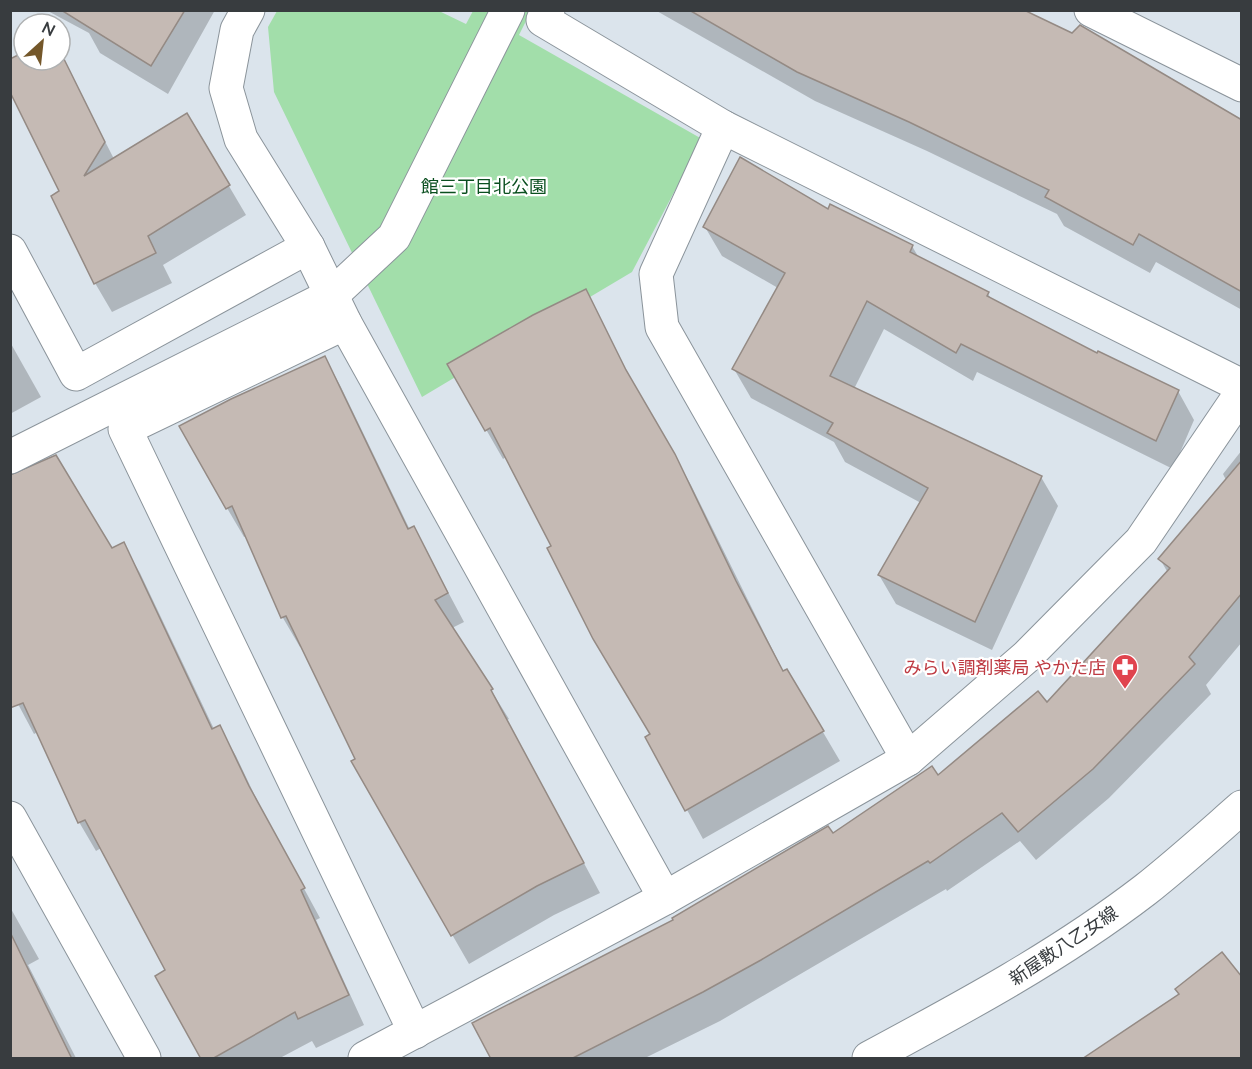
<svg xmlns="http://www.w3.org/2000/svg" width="1252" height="1069" viewBox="0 0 1252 1069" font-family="Lato,'Noto Sans JP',sans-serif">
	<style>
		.green { fill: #a2deaa }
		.shadow { fill: #0003 }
		.building { fill: #c5bab4; stroke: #948a84; stroke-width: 1.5 }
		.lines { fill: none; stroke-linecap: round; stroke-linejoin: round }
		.pedestrian-casing { stroke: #8b949b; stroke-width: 35 }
		.minor-casing { stroke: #8b949b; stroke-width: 35 }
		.tertiary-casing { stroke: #8b949b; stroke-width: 35 }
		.pedestrian { stroke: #fff; stroke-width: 33 }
		.minor { stroke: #fff; stroke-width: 33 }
		.tertiary { stroke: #fff; stroke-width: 33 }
		.labels { text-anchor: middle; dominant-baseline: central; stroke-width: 4.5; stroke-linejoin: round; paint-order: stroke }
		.park-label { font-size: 18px; fill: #0a4f1f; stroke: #fff }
		.health-label { font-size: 18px; fill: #be3a42; stroke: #fff; text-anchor: end }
		.street-label { font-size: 18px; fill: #383c3f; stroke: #fff }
	</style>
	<rect width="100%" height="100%" fill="#dbe4ec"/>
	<!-- green -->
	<path class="green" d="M 277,11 L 439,11 L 466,24 L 473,11 L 531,11 L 519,35 L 702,139 L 632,272 L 422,397 L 274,92 L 268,27 Z"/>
	<!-- shadow -->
	<g class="shadow">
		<path d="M 46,10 L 215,10 L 168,94 L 100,53 L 89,33 Z"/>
		<path d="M 655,10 L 1020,10 L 1242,122 L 1242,310 L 1156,262 L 1150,273 L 1064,226 L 1057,214 L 927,151 L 815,101 Z"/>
		<path d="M 60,53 L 114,159 L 187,115 L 246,215 L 163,265 L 172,283 L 112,312 L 95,283 L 61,192 L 10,88 L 24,54 L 24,60 L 60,60 Z"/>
		<path d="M 829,211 L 912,246 L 919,258 L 988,294 L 992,300 L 1098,355 L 1178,391 L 1194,420 L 1173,469 L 977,372 L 973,381 L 884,329 L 854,389 L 1041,477 L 1058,506 L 992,650 L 896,604 L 879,575 L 921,503 L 845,462 L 834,442 L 751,398 L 734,369 L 778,288 L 722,256 L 705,227 Z"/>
		<path d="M 585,291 L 641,398 L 691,485 L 784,673 L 787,671 L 840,761 L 703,839 L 647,737 L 651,735 L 506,457 L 503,459 L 449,365 Z"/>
		<path d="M 10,342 L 41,397 L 10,414 Z"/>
		<path d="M 325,358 L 341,387 L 410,530 L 414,528 L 464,622 L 452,628 L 509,719 L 507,720 L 600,893 L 554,915 L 469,964 L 353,762 L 357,760 L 302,646 L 300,647 L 283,618 L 247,536 L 244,537 L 227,508 Z"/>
		<path d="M 1242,450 L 1242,642 L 1206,685 L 1211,694 L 1109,798 L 1036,860 L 1020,841 L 947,891 L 946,889 L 720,1021 L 645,1058 L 493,1058 L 675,921 L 938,777 L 1047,705 L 1168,573 L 1160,559 L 1226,480 L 1223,474 Z"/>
		<path d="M 123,544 L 140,573 L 214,729 L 219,727 L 236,756 L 265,817 L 320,918 L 316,920 L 364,1025 L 316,1048 L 312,1041 L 280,1058 L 203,1058 L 167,971 L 101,848 L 96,851 L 79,822 L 38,732 L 34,734 L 10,689 L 111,550 Z"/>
		<path d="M 10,907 L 39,959 L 28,965 L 76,1058 L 10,1058 Z"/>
	</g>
	<!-- building -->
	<g class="building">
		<path d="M 61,10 L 185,10 L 151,66 Z"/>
		<path d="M 689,10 L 1024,10 L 1072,33 L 1080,25 L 1242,120 L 1242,292 L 1139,234 L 1133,245 L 1045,197 L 1049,190 L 909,122 L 797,72 Z"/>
		<path d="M 60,51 L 105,142 L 84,176 L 187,113 L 230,185 L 148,236 L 156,253 L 94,284 L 51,196 L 59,191 L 10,92 L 10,59 L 24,52 L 24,60 L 60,60 Z"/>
		<path d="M 740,157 L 828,209 L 830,204 L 913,245 L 910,252 L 989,292 L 987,296 L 1097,353 L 1098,351 L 1179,390 L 1156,441 L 961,344 L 956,353 L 867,301 L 830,376 L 1042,476 L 975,622 L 878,575 L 928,488 L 827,433 L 833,423 L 732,369 L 785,273 L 703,227 Z"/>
		<path d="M 586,289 L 626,370 L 675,454 L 736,581 L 783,671 L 787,669 L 824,731 L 685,811 L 645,737 L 650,734 L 593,639 L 547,548 L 551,546 L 490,428 L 485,431 L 447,364 L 533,315 Z"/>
		<path d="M 325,356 L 408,529 L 414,526 L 448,593 L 435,600 L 493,689 L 491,690 L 584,863 L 537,886 L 451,936 L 351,761 L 355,759 L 286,616 L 281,618 L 232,506 L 226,509 L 179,426 L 231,399 Z"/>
		<path d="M 56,455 L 112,548 L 124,542 L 212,729 L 220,725 L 249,786 L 305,888 L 301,890 L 349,995 L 298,1019 L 295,1012 L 212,1059 L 201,1059 L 155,976 L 165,970 L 85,820 L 78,823 L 23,703 L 10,708 L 10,475 Z"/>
		<path d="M 1242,460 L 1242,593 L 1189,657 L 1195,664 L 1093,769 L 1018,832 L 1002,813 L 930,863 L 928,861 L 761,960 L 703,992 L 571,1059 L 491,1059 L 472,1023 L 673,920 L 672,918 L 828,826 L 833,833 L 932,766 L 938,775 L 1038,691 L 1047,702 L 1170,568 L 1158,559 Z"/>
		<path d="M 10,932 L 72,1059 L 10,1059 Z"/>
		<path d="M 1222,952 L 1242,977 L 1242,1059 L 1082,1059 L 1179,994 L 1175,989 Z"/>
	</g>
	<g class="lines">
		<!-- pedestrian casing -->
		<g class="pedestrian-casing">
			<path id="pedestrian" d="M 10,457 L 332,295 L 394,237 L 508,10"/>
		</g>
		<!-- minor casing -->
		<g class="minor-casing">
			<g id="minor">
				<path d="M 248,10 L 237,30 L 226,88 L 241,139 L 308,247 L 345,323 L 665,898"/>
				<path d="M 548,10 L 543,20 L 723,127 L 1242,386"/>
				<path d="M 1091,10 L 1242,85"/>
				<path d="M 723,127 L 656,274 L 662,327 L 908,759"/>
				<path d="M 10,251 L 76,374 L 308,247"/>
				<path d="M 345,323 L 125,429 L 415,1032"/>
				<path d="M 10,818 L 144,1058"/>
				<path d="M 365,1058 L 665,898 L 908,759 L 1026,657 L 1141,541 L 1242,392"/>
			</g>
		</g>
		<!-- tertiary casing -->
		<g class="tertiary-casing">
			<path id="tertiary" d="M 869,1058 C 964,1007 1059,956 1145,890 C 1178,864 1210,835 1242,807"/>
		</g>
		<!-- pedestrian -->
		<use href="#pedestrian" class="pedestrian"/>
		<!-- minor -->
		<use href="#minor" class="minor"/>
		<!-- tertiary -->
		<use href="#tertiary" class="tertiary"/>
	</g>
	<!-- icons -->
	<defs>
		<g id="pharmacy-pin" transform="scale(1.35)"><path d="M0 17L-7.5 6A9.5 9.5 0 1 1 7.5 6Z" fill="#e0444e" stroke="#fff"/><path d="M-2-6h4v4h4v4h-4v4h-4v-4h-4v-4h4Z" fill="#fff"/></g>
	</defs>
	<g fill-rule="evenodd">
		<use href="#pharmacy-pin" x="1125" y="667"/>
	</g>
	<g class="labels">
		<!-- park labels -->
		<g class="park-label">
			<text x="484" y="186">館三丁目北公園</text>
		</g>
		<!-- health labels -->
		<g class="health-label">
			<text x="1106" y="667">みらい調剤薬局 やかた店</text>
		</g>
		<!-- street labels -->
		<g class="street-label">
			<text transform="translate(1063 945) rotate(-34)">新屋敷八乙女線</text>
		</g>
	</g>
	<!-- border -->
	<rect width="1252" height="1069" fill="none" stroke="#383c3f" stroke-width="24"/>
	<!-- north arrow -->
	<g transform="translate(42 42) rotate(27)"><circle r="28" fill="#ffffff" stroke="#afb1b2" stroke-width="1.5"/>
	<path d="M0-4.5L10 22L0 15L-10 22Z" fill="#74572a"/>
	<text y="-9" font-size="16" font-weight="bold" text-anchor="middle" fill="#383c3f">N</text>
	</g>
</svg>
